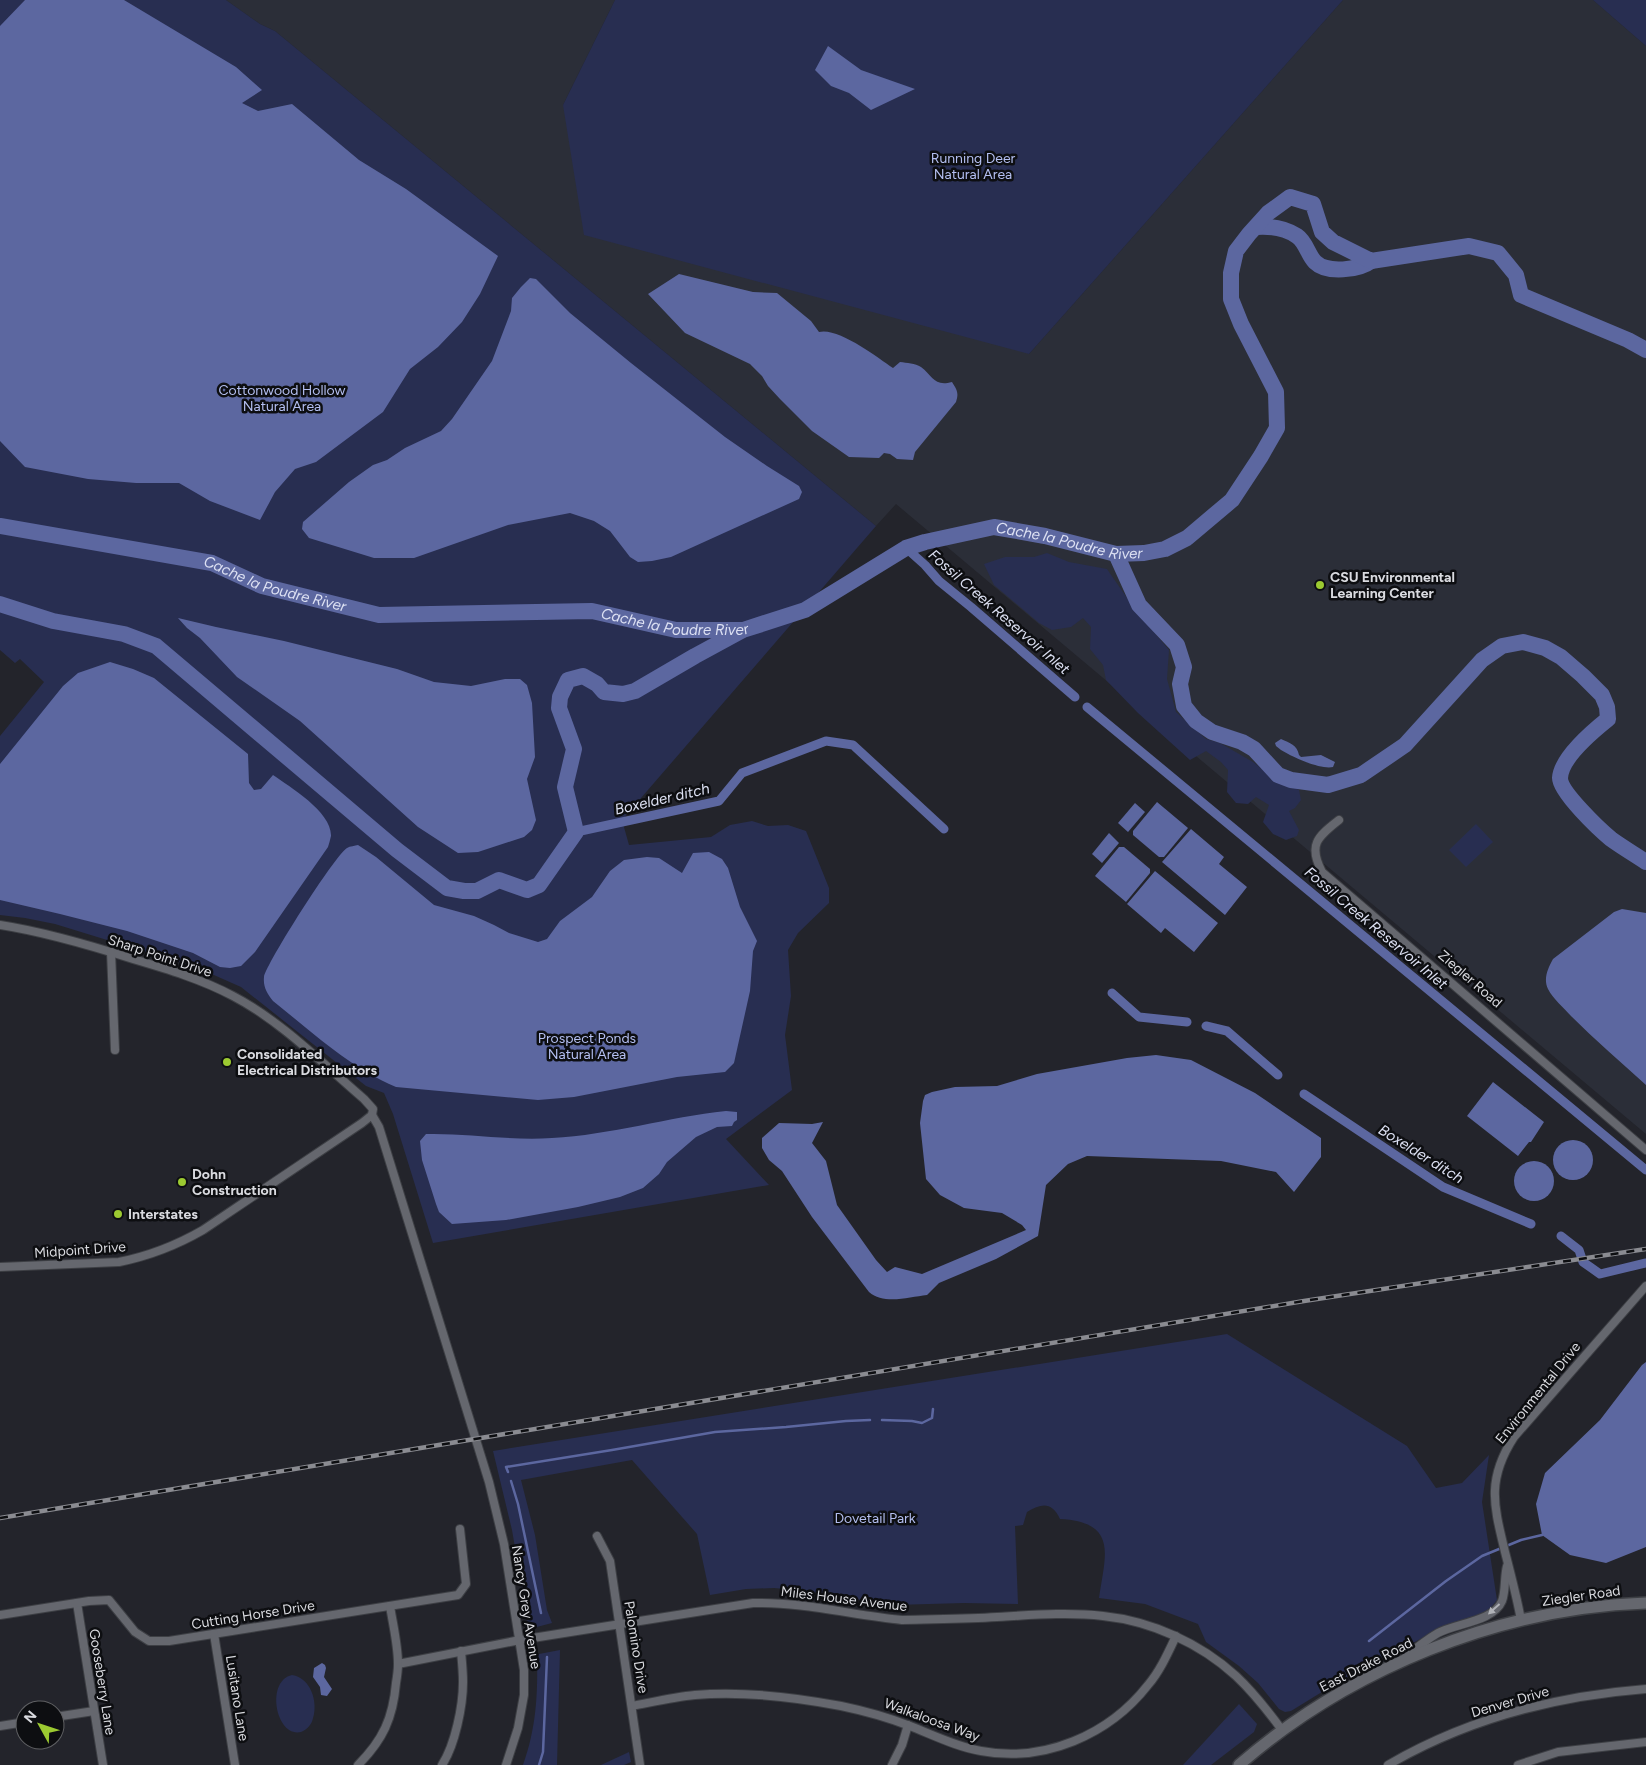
<svg xmlns="http://www.w3.org/2000/svg" width="1646" height="1765" viewBox="0 0 1646 1765" font-family="Figtree,sans-serif">
	<style>
		.built { fill: #2b2e38 }
		.green { fill: #282e51 }
		.water { fill: #5c67a0 }
		.lines { fill: none; stroke-linecap: round; stroke-linejoin: round }
		.stream { stroke: #5c67a0; stroke-width: 2.5 }
		.canal { stroke: #5c67a0; stroke-width: 9 }
		.river { stroke: #5c67a0; stroke-width: 16 }
		.street-casing { stroke: #3d3f44; stroke-width: 10 }
		.secondary-casing { stroke: #3d3f44; stroke-width: 14 }
		.street { stroke: #65676e; stroke-width: 8 }
		.secondary { stroke: #65676e; stroke-width: 11 }
		.rail-casing { stroke: #8a8b91; stroke-width: 4.5 }
		.rail { stroke: #0d0e11; stroke-width: 2.5; stroke-dasharray: 8; stroke-linecap: butt }
		.oneway { fill: #b0b2b7 }
		.poi-dot { fill: #9cca31; stroke: #0d0e11; stroke-width: 2 }
		.labels { text-anchor: middle; dominant-baseline: central; stroke-width: 5; stroke-linejoin: round; paint-order: stroke }
		.park-label { font-size: 14px; fill: #b4bff1; stroke: #0d0e11 }
		.poi-label { font-size: 14px; font-weight: bold; fill: #d9dadf; stroke: #0d0e11; text-anchor: start }
		.street-label { font-size: 14px; fill: #d9dadf; stroke: #0d0e11 }
		.water-label { font-size: 15px; font-style: italic; fill: #dde1f3; stroke: #0d0e11 }
	</style>
	<rect width="100%" height="100%" fill="#23242b"/>
	<!-- built -->
	<path class="built" d="M 226,0 L 615,0 L 563,105 L 1029,354 L 1343,0 L 1593,0 L 1646,46 L 1646,1134 L 896,504 L 876,526 L 275,31 L 260,24 Z"/>
	<!-- green -->
	<g class="green">
		<path d="M 0,0 L 226,0 L 260,24 L 275,31 L 876,526 L 622,820 L 629,845 L 711,837 L 730,825 L 752,821 L 768,826 L 788,825 L 806,831 L 829,888 L 829,903 L 798,933 L 788,950 L 791,996 L 785,1035 L 792,1090 L 726,1139 L 769,1185 L 433,1243 L 393,1114 L 384,1093 L 366,1086 L 241,987 L 198,968 L 55,924 L 25,918 L 0,915 L 0,736 L 44,682 L 20,659 L 15,663 L 0,650 Z"/>
		<path d="M 615,0 L 1343,0 L 1029,354 L 584,235 L 563,105 Z"/>
		<path d="M 1593,0 L 1646,0 L 1646,46 Z"/>
		<path d="M 1047,553 L 1069,562 L 1107,569 L 1136,611 L 1169,650 L 1167,679 L 1176,712 L 1206,739 L 1220,743 L 1253,762 L 1271,776 L 1299,790 L 1301,800 L 1295,808 L 1289,811 L 1299,830 L 1297,836 L 1286,840 L 1273,834 L 1263,822 L 1269,805 L 1256,797 L 1248,804 L 1236,803 L 1227,792 L 1228,770 L 1221,762 L 1206,751 L 1190,760 L 1138,713 L 1106,680 L 1103,665 L 1090,649 L 1091,627 L 1083,618 L 1071,627 L 1052,630 L 1039,623 L 994,585 L 984,564 L 1005,557 L 1034,557 Z"/>
		<path d="M 1476,824 L 1493,842 L 1466,867 L 1449,850 Z"/>
		<path d="M 1227,1334 L 1407,1446 L 1436,1488 L 1462,1483 L 1489,1455 L 1482,1502 L 1497,1600 L 1489,1610 L 1482,1614 L 1436,1631 L 1343,1679 L 1291,1711 L 1285,1712 L 1279,1709 L 1258,1683 L 1239,1666 L 1206,1642 L 1198,1624 L 1145,1604 L 1099,1598 C 1105,1556 1119,1522 1060,1519 C 1052,1502 1042,1503 1027,1512 L 1023,1525 L 1015,1526 L 1018,1604 L 964,1603 L 894,1605 L 797,1590 L 774,1588 L 746,1589 L 710,1595 L 697,1534 L 632,1460 L 521,1480 L 535,1535 L 547,1610 L 552,1623 L 529,1629 L 512,1530 L 493,1451 Z"/>
		<path d="M 560,1650 L 557,1765 L 523,1765 C 536,1729 538,1695 537,1656 L 539,1654 Z"/>
		<path d="M 292,1675 C 311,1678 318,1702 313,1718 C 312,1724 307,1730 301,1732 C 276,1738 265,1681 292,1675 Z"/>
		<path d="M 1239,1704 L 1257,1724 L 1254,1732 L 1211,1765 L 1183,1765 Z"/>
		<path d="M 629,1752 L 631,1762 L 624,1765 L 601,1765 Z"/>
	</g>
	<!-- water -->
	<g class="water">
		<path d="M 25,0 L 124,0 L 236,67 L 262,90 L 242,103 L 258,111 L 292,104 L 359,160 L 406,189 L 498,256 L 480,294 L 462,322 L 438,347 L 410,369 L 383,412 L 316,462 L 295,469 L 275,492 L 260,520 L 210,501 L 179,483 L 136,483 L 88,479 L 25,467 L 0,441 L 0,26 Z"/>
		<path d="M 828,46 L 861,70 L 915,89 L 871,110 L 849,93 L 831,86 L 815,70 Z"/>
		<path d="M 679,274 L 753,292 L 777,293 L 811,321 L 819,332 C 838,327 877,357 893,368 L 900,362 C 907,363 915,363 921,367 C 933,376 934,387 952,382 C 957,390 959,393 956,402 L 915,452 L 913,460 L 897,459 L 890,454 L 884,453 L 879,458 L 849,457 L 812,431 L 780,399 L 768,386 L 762,376 L 750,364 L 685,333 L 648,294 Z"/>
		<path d="M 530,278 L 536,279 L 570,313 L 631,363 L 725,437 L 767,466 L 799,486 L 802,492 L 799,499 L 671,557 L 652,561 L 638,562 L 630,557 L 610,531 L 594,521 L 570,513 L 508,525 L 414,558 L 374,558 L 309,538 L 302,529 L 303,522 L 349,482 L 373,465 L 387,460 L 405,448 L 441,431 L 452,419 L 492,361 L 511,311 L 512,298 L 521,287 Z"/>
		<path d="M 178,618 L 216,627 L 284,641 L 397,669 L 434,682 L 471,686 L 505,679 L 520,679 L 527,685 L 532,703 L 535,757 L 527,779 L 536,820 L 532,830 L 524,837 L 478,852 L 458,853 L 418,827 L 300,721 L 237,677 L 200,638 L 187,628 Z"/>
		<path d="M 110,662 L 133,669 L 154,678 L 248,754 L 249,783 L 254,790 L 261,789 L 273,775 C 290,787 332,812 331,836 C 330,840 329,844 328,847 L 255,952 L 241,966 L 230,968 L 220,967 L 193,953 L 127,931 L 60,914 L 0,900 L 0,764 L 63,686 L 78,673 Z"/>
		<path d="M 1281,739 C 1290,743 1297,745 1299,755 L 1301,757 L 1321,755 L 1335,762 L 1333,767 C 1321,770 1292,757 1281,750 L 1276,746 L 1275,743 Z"/>
		<path d="M 1157,802 L 1188,828 L 1164,857 L 1159,857 L 1133,835 L 1133,831 Z"/>
		<path d="M 1135,803 L 1145,812 L 1128,832 L 1118,823 Z"/>
		<path d="M 1191,829 L 1224,857 L 1219,864 L 1247,887 L 1225,915 L 1162,862 Z"/>
		<path d="M 1109,833 L 1119,843 L 1102,863 L 1092,854 Z"/>
		<path d="M 358,845 L 376,857 L 434,905 L 474,916 L 494,925 L 509,933 L 538,942 L 547,939 L 560,921 L 592,897 L 610,871 L 624,860 L 647,857 L 659,858 L 682,873 L 693,853 L 709,852 L 722,859 L 728,868 L 740,907 L 757,941 L 753,951 L 750,991 L 734,1063 L 725,1072 L 677,1077 L 574,1097 L 538,1100 L 396,1087 C 349,1067 312,1032 273,1001 C 267,993 263,987 264,977 C 266,964 335,855 347,848 C 350,846 355,846 358,845 Z"/>
		<path d="M 1119,847 L 1124,847 L 1150,869 L 1150,873 L 1126,902 L 1095,876 Z"/>
		<path d="M 1155,871 L 1218,923 L 1194,952 L 1165,928 L 1161,933 L 1127,904 Z"/>
		<path d="M 1622,909 L 1646,913 L 1646,1085 C 1621,1062 1595,1040 1571,1016 C 1564,1008 1553,999 1548,989 C 1543,979 1548,968 1553,959 L 1614,912 Z"/>
		<path d="M 1156,1055 L 1191,1060 L 1255,1093 L 1321,1138 L 1321,1157 L 1294,1192 L 1276,1172 L 1221,1161 L 1087,1156 L 1068,1164 L 1046,1185 L 1038,1236 L 996,1259 L 939,1283 L 927,1295 C 909,1297 884,1305 869,1292 L 812,1217 L 782,1171 L 769,1160 L 762,1148 L 762,1138 L 779,1123 L 812,1124 L 823,1122 L 812,1143 L 826,1161 L 837,1205 L 876,1260 L 887,1272 L 895,1267 L 922,1274 L 1026,1230 L 1022,1225 L 1002,1213 L 964,1208 L 940,1195 L 926,1179 L 920,1123 L 923,1101 L 925,1095 L 932,1092 L 955,1087 L 997,1086 L 1037,1074 L 1127,1058 Z"/>
		<path d="M 1493,1082 L 1544,1122 L 1531,1142 L 1529,1142 L 1518,1156 L 1467,1116 Z"/>
		<path d="M 726,1111 L 737,1112 L 737,1120 L 734,1122 L 732,1126 L 717,1127 L 696,1137 L 667,1162 L 659,1174 L 643,1188 L 620,1197 L 578,1207 L 506,1220 L 452,1224 L 439,1212 L 436,1204 L 422,1160 L 420,1141 L 426,1134 C 468,1133 510,1141 552,1138 C 611,1135 668,1117 726,1111 Z"/>
		<circle cx="1573" cy="1160" r="20"/>
		<circle cx="1534" cy="1181" r="20"/>
		<path d="M 1646,1362 L 1646,1547 L 1606,1563 L 1570,1555 L 1542,1535 L 1536,1504 L 1545,1473 L 1600,1420 L 1642,1365 Z"/>
		<path d="M 322,1663 L 325,1665 L 326,1668 L 324,1677 L 332,1689 L 327,1696 L 321,1695 L 320,1687 L 313,1677 L 314,1668 Z"/>
	</g>
	<g class="lines">
		<!-- stream -->
		<g class="stream">
			<path d="M 882,1420 L 912,1421 L 922,1423 L 932,1418 L 933,1409"/>
			<path d="M 508,1472 L 506,1467 L 612,1450 L 715,1432 L 786,1427 L 846,1421 L 870,1420"/>
			<path d="M 511,1481 L 518,1504 L 541,1613"/>
			<path d="M 1369,1641 L 1446,1581 L 1482,1556 L 1521,1540 L 1542,1535"/>
			<path d="M 539,1765 L 543,1752 L 547,1657"/>
		</g>
		<!-- canal -->
		<g class="canal">
			<path d="M 906,548 L 925,565 L 939,581 L 971,607 L 1075,697"/>
			<path d="M 1087,707 L 1646,1170"/>
			<path d="M 576,832 L 719,801 L 742,773 L 826,741 L 853,745 L 944,829"/>
			<path d="M 1112,993 L 1139,1017 L 1187,1022"/>
			<path d="M 1206,1026 L 1227,1031 L 1278,1075"/>
			<path d="M 1304,1094 L 1443,1187 L 1531,1224"/>
			<path d="M 1561,1236 L 1579,1250 L 1583,1262 L 1600,1274 L 1645,1263"/>
		</g>
		<!-- river -->
		<g class="river">
			<path d="M 1256,227 C 1270,226 1285,228 1297,236 C 1306,242 1308,255 1315,262 C 1327,274 1359,270 1371,261"/>
			<path id="s1" d="M 0,526 L 212,563 L 262,586 L 379,615 L 592,611 L 676,630 L 743,630 L 805,610 L 906,548 L 925,542 L 994,527 L 1045,536 L 1116,554 L 1144,553 L 1165,549 L 1187,538 L 1232,500 L 1261,456 L 1277,428 L 1276,392 L 1241,324 L 1231,299 L 1231,273 L 1236,251 L 1249,234 L 1268,213 L 1290,197 L 1313,204 L 1322,232 L 1333,242 L 1371,261 L 1469,246 L 1498,253 L 1516,275 L 1521,295 L 1628,340 L 1646,350"/>
			<path d="M 1116,554 L 1139,605 L 1177,645 L 1184,667 L 1180,684 L 1184,706 L 1196,721 L 1212,732 L 1242,742 L 1254,749 L 1278,775 L 1291,780 L 1328,785 L 1361,775 L 1405,745 L 1482,660 L 1502,646 L 1523,642 L 1545,648 L 1561,657 L 1583,676 L 1602,695 L 1607,707 L 1608,719 C 1593,731 1561,758 1560,778 C 1560,792 1599,829 1611,839 C 1622,847 1634,854 1646,862"/>
			<path d="M 0,604 L 53,621 L 124,634 L 156,646 L 397,850 L 447,888 L 464,891 L 477,891 L 499,880 L 527,890 L 539,885 L 576,832 L 565,787 L 574,749 L 559,708 L 560,697 L 568,680 L 583,676 L 597,684 L 604,692 L 623,694 L 635,691 L 695,656 L 741,631"/>
		</g>
		<!-- street casing -->
		<g class="street-casing">
			<g id="street">
				<path d="M 1339,820 C 1317,837 1308,845 1322,872 L 1646,1150"/>
				<path d="M 0,925 C 45,932 89,945 133,959 C 167,969 201,979 233,996 C 281,1021 323,1064 364,1099 L 373,1109 L 372,1115 L 362,1123 L 203,1230 C 177,1245 149,1256 119,1262 L 0,1267"/>
				<path d="M 111,952 L 115,1050"/>
				<path d="M 372,1115 L 379,1127 L 489,1482 L 504,1544 L 524,1670 L 524,1695 L 518,1728 L 506,1765"/>
				<path d="M 597,1536 L 610,1561 L 640,1765"/>
				<path d="M 77,1603 L 103,1765"/>
				<path d="M 0,1615 L 89,1601 L 109,1600 L 135,1632 L 149,1641 L 169,1641 L 458,1595 L 466,1584 L 460,1529"/>
				<path d="M 1521,1620 C 1517,1598 1511,1575 1505,1552 C 1494,1506 1486,1480 1514,1437 L 1646,1286"/>
				<path d="M 214,1634 L 235,1765"/>
				<path d="M 1406,1656 C 1416,1648 1426,1640 1438,1633 C 1456,1623 1493,1622 1502,1601 C 1506,1590 1504,1577 1507,1566"/>
				<path d="M 398,1664 L 520,1640 L 753,1603 C 803,1602 852,1615 902,1620 C 933,1619 965,1619 997,1617 C 1032,1615 1068,1612 1103,1616 C 1151,1621 1200,1643 1236,1676 C 1253,1692 1268,1711 1282,1730"/>
				<path d="M 632,1706 C 653,1702 674,1697 695,1695 C 744,1691 794,1697 841,1706 C 865,1711 887,1717 910,1726 C 933,1735 957,1747 981,1751 C 1044,1763 1109,1735 1148,1685 C 1160,1671 1168,1653 1176,1636"/>
				<path d="M 55,1717 L 94,1711"/>
				<path d="M 0,1726 L 25,1722"/>
				<path d="M 358,1765 C 383,1740 393,1718 396,1683 C 397,1677 398,1670 398,1664 C 398,1645 393,1625 390,1606"/>
				<path d="M 442,1765 C 455,1745 463,1706 463,1682 C 463,1672 462,1662 461,1651"/>
				<path d="M 892,1765 L 902,1745 L 908,1725"/>
				<path d="M 1388,1765 C 1467,1719 1556,1696 1646,1689"/>
				<path d="M 1518,1765 L 1558,1752 L 1646,1742"/>
			</g>
		</g>
		<!-- secondary casing -->
		<g class="secondary-casing">
			<path id="secondary" d="M 1239,1765 C 1349,1669 1499,1608 1646,1603"/>
		</g>
		<!-- street -->
		<use href="#street" class="street"/>
		<!-- secondary -->
		<use href="#secondary" class="secondary"/>
		<!-- rail casing -->
		<g class="rail-casing">
			<path id="rail" d="M 0,1518 L 1304,1301 L 1646,1249"/>
		</g>
		<!-- rail -->
		<use href="#rail" class="rail"/>
	</g>
	<!-- one-way arrows -->
	<defs><path id="oneway-solid" d="M-6-.8H1V-3.2L6.5 0L1 3.2V.8H-6Z" transform="scale(1.25)"/></defs>
	<use class="oneway" href="#oneway-solid" transform="translate(1494 1609) rotate(138)"/>
	<!-- markers -->
	<g class="poi-dot">
		<circle cx="1320" cy="585" r="5"/>
		<circle cx="227" cy="1062" r="5"/>
		<circle cx="182" cy="1182" r="5"/>
		<circle cx="118" cy="1214" r="5"/>
	</g>
	<g class="labels">
		<!-- park labels -->
		<g class="park-label">
			<text x="973" y="158">Running Deer<tspan x="973" dy="16">Natural Area</tspan></text>
			<text x="282" y="390">Cottonwood Hollow<tspan x="282" dy="16">Natural Area</tspan></text>
			<text x="587" y="1038">Prospect Ponds<tspan x="587" dy="16">Natural Area</tspan></text>
			<text x="875" y="1518">Dovetail Park</text>
		</g>
		<!-- poi labels -->
		<g class="poi-label">
			<text x="1330" y="577">CSU Environmental<tspan x="1330" dy="16">Learning Center</tspan></text>
			<text x="237" y="1054">Consolidated<tspan x="237" dy="16">Electrical Distributors</tspan></text>
			<text x="192" y="1174">Dohn<tspan x="192" dy="16">Construction</tspan></text>
			<text x="128" y="1214">Interstates</text>
		</g>
		<!-- street labels -->
		<g class="street-label">
			<text transform="translate(160 956) rotate(18)">Sharp Point Drive</text>
			<text transform="translate(1470 979) rotate(41)">Ziegler Road</text>
			<text transform="translate(80 1250) rotate(-4)">Midpoint Drive</text>
			<text transform="translate(1538 1393) rotate(-51)">Environmental Drive</text>
			<text transform="translate(1581 1596) rotate(-8)">Ziegler Road</text>
			<text transform="translate(844 1599) rotate(7)">Miles House Avenue</text>
			<text transform="translate(526 1607) rotate(81)">Nancy Grey Avenue</text>
			<text transform="translate(253 1615) rotate(-9)">Cutting Horse Drive</text>
			<text transform="translate(636 1647) rotate(81)">Palomino Drive</text>
			<text transform="translate(1366 1665) rotate(-27)">East Drake Road</text>
			<text transform="translate(102 1682) rotate(81)">Gooseberry Lane</text>
			<text transform="translate(237 1698) rotate(81)">Lusitano Lane</text>
			<text transform="translate(1510 1702) rotate(-16)">Denver Drive</text>
			<text transform="translate(932 1720) rotate(20)">Walkaloosa Way</text>
		</g>
		<!-- water labels -->
		<g class="water-label">
			<text stroke="none"><textPath href="#s1" startOffset="1108">Cache la Poudre River</textPath></text>
			<text stroke="none"><textPath href="#s1" startOffset="282">Cache la Poudre River</textPath></text>
			<text transform="translate(999 612) rotate(41)">Fossil Creek Reservoir Inlet</text>
			<text stroke="none"><textPath href="#s1" startOffset="688">Cache la Poudre River</textPath></text>
			<text transform="translate(662 799) rotate(-13)">Boxelder ditch</text>
			<text transform="translate(1376 928) rotate(40)">Fossil Creek Reservoir Inlet</text>
			<text transform="translate(1421 1154) rotate(32)">Boxelder ditch</text>
		</g>
	</g>
	<!-- north arrow -->
	<g transform="translate(40 1725) rotate(310)"><circle r="24" fill="#0d0e11" stroke="#5f6063"/>
	<path d="M0-4L9 19L0 12L-9 19Z" fill="#9cca31"/>
	<text y="-8" font-size="14" font-weight="bold" text-anchor="middle" fill="#d9dadf">N</text>
	</g>
</svg>
